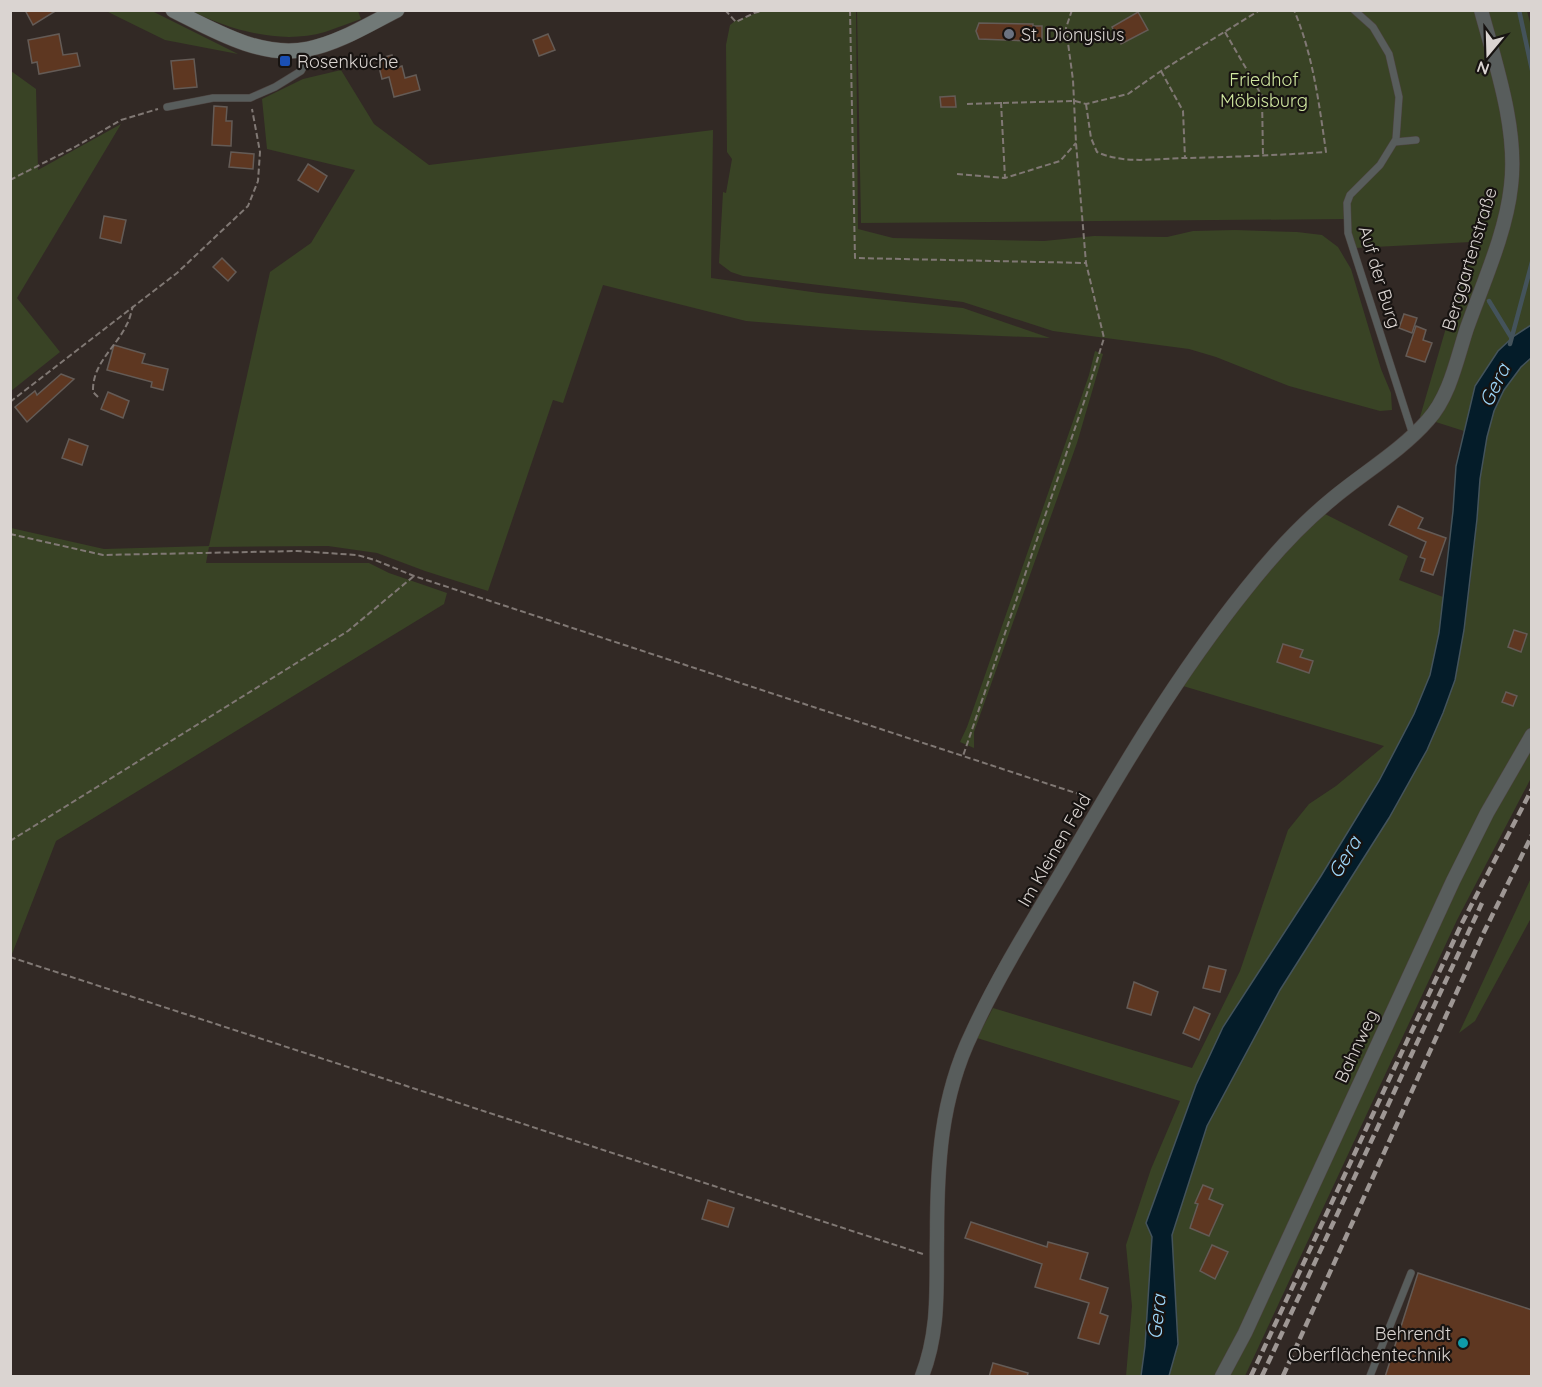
<svg xmlns="http://www.w3.org/2000/svg" width="1542" height="1387" viewBox="0 0 1542 1387" font-family="Quicksand,sans-serif">
	<style>
		.green { fill: #394325; fill-rule: evenodd }
		.water { fill: #041c29; stroke: #44535b; stroke-width: 1.5 }
		.lines { fill: none; stroke-linecap: round; stroke-linejoin: round }
		.stream { stroke: #44535b; stroke-width: 4.5 }
		.building { fill: #5e3721; stroke: #645b56; stroke-width: 1.5 }
		.lane-casing { stroke: #4d4441; stroke-width: 8 }
		.street-casing { stroke: #4d4441; stroke-width: 15 }
		.secondary-casing { stroke: #4d4441; stroke-width: 16 }
		.path { stroke: #807874; stroke-width: 2; stroke-dasharray: 6 3; stroke-linecap: butt }
		.lane { stroke: #585d5c; stroke-width: 7 }
		.street { stroke: #585d5c; stroke-width: 14 }
		.secondary { stroke: #717977; stroke-width: 15 }
		.rail { stroke: #9e9794; stroke-width: 4.5; stroke-dasharray: 9 4.5; stroke-linecap: butt }
		.worship-dot { fill: #6b7280; stroke: #171311; stroke-width: 2 }
		.transit-dot { fill: #1a4fb4; stroke: #171311; stroke-width: 2 }
		.culture-dot { fill: #0f9aa8; stroke: #171311; stroke-width: 2 }
		.labels { text-anchor: middle; dominant-baseline: central; stroke-width: 4.5; stroke-linejoin: round; paint-order: stroke }
		.poi-label { font-size: 18px; fill: #dad4d1; stroke: #171311; text-anchor: start }
		.park-label { font-size: 18px; fill: #d0e7a0; stroke: #171311 }
		.street-label { font-size: 18px; fill: #dad4d1; stroke: #171311 }
		.water-label { font-size: 20px; font-style: italic; fill: #9cd5f8; stroke: #171311 }
	</style>
	<rect width="100%" height="100%" fill="#322925"/>
	<!-- green -->
	<g class="green">
		<path d="M 106,11 L 152,11 L 238,54 L 165,40 Z"/>
		<path d="M 191,11 L 358,11 L 361,19 C 349,23 337,28 325,32 C 280,45 231,30 191,11 Z"/>
		<path d="M 762,11 L 856,11 L 858,229 L 893,238 L 1044,241 L 1094,236 L 1167,237 L 1193,231 L 1235,230 L 1297,232 L 1322,235 L 1338,247 L 1351,269 L 1381,369 L 1391,393 L 1392,410 L 1380,411 L 1289,386 L 1216,357 L 1189,349 L 1053,331 L 963,302 L 743,276 L 731,272 L 719,263 L 723,192 L 726,193 L 732,159 L 727,152 L 726,45 L 730,25 L 735,21 Z"/>
		<path d="M 857,11 L 1527,11 L 1532,30 L 1531,325 L 1514,336 L 1475,386 L 1464,431 L 1420,417 L 1471,242 L 1355,248 L 1348,219 L 861,223 ZM 980,23 L 1042,27 L 1042,38 L 1032,38 L 1032,41 L 979,39 L 976,31 Z"/>
		<path d="M 341,70 L 374,124 L 429,165 L 713,130 L 711,278 L 819,293 L 963,308 L 1050,338 L 860,330 L 746,321 L 603,285 L 563,403 L 553,400 L 488,591 L 425,571 L 377,553 L 328,546 L 209,547 L 206,563 L 369,563 L 389,573 L 447,593 L 444,604 L 56,841 L 12,954 L 11,953 L 11,528 L 104,549 L 209,546 L 270,272 L 311,243 L 355,170 L 267,149 L 262,99 L 303,79 Z"/>
		<path d="M 11,71 L 36,89 L 38,170 L 121,124 L 17,298 L 60,352 L 11,391 Z"/>
		<path d="M 1095,351 L 1103,354 L 1077,443 L 974,732 L 974,748 L 960,742 L 967,727 L 1089,375 Z"/>
		<path d="M 1531,358 L 1531,778 L 1457,920 L 1245,1376 L 1169,1376 L 1178,1344 L 1172,1235 L 1207,1126 L 1280,990 L 1389,818 L 1427,750 L 1443,713 L 1455,680 L 1470,585 L 1480,479 L 1487,437 L 1494,411 L 1504,390 L 1521,367 Z"/>
		<path d="M 1325,514 L 1408,556 L 1399,580 L 1443,597 L 1439,633 L 1430,675 L 1414,714 L 1379,781 L 1321,876 L 1223,1027 L 1196,1085 L 1146,1223 L 1152,1237 L 1145,1346 L 1141,1376 L 1126,1376 L 1132,1306 L 1126,1245 L 1151,1169 L 1180,1101 L 977,1038 L 993,1008 L 1192,1068 L 1240,971 L 1288,830 L 1309,804 L 1336,786 L 1384,746 L 1183,686 C 1225,626 1269,562 1325,514 Z"/>
		<path d="M 1531,878 L 1531,918 L 1475,1021 L 1459,1033 Z"/>
	</g>
	<!-- water -->
	<path class="water" d="M 1531,325 L 1531,358 L 1521,367 L 1504,390 L 1494,411 L 1487,437 L 1480,479 L 1477,519 L 1464,630 L 1455,680 L 1443,713 L 1427,750 L 1389,818 L 1280,990 L 1207,1126 L 1172,1235 L 1178,1344 L 1169,1376 L 1141,1376 L 1145,1346 L 1152,1237 L 1146,1223 L 1196,1085 L 1223,1027 L 1321,876 L 1379,781 L 1414,714 L 1430,675 L 1439,633 L 1453,511 L 1456,466 L 1475,386 L 1498,351 L 1514,336 Z"/>
	<g class="lines">
		<!-- stream -->
		<g class="stream">
			<path d="M 1519,10 L 1532,70"/>
			<path d="M 1489,301 L 1511,337"/>
			<path d="M 1510,344 L 1532,262"/>
		</g>
	</g>
	<!-- building -->
	<g class="building">
		<path d="M 25,10 L 57,10 L 33,25 Z"/>
		<path d="M 1138,12 L 1148,30 L 1121,44 L 1112,27 Z"/>
		<path d="M 979,23 L 1033,24 L 1033,26 L 1042,26 L 1042,39 L 1032,38 L 1032,41 L 979,39 L 976,31 Z"/>
		<path d="M 59,34 L 63,55 L 77,53 L 80,66 L 39,74 L 37,62 L 32,63 L 28,40 Z"/>
		<path d="M 548,34 L 555,50 L 539,56 L 533,40 Z"/>
		<path d="M 392,55 L 396,68 L 402,66 L 405,78 L 416,75 L 420,90 L 394,97 L 389,77 L 382,79 L 377,59 Z"/>
		<path d="M 194,59 L 197,87 L 174,89 L 171,61 Z"/>
		<path d="M 955,96 L 956,107 L 941,107 L 940,97 Z"/>
		<path d="M 214,106 L 227,107 L 226,121 L 232,121 L 231,146 L 212,145 Z"/>
		<path d="M 231,152 L 254,154 L 253,169 L 229,167 Z"/>
		<path d="M 308,164 L 327,176 L 318,192 L 298,180 Z"/>
		<path d="M 104,216 L 126,220 L 121,243 L 100,238 Z"/>
		<path d="M 222,258 L 236,272 L 228,281 L 213,267 Z"/>
		<path d="M 1404,314 L 1417,318 L 1412,333 L 1399,328 Z"/>
		<path d="M 1416,326 L 1426,330 L 1423,340 L 1432,343 L 1425,362 L 1406,356 Z"/>
		<path d="M 114,345 L 145,354 L 142,363 L 168,369 L 163,390 L 151,387 L 152,382 L 107,370 Z"/>
		<path d="M 61,374 L 74,379 L 27,422 L 15,407 L 35,391 L 37,395 Z"/>
		<path d="M 108,392 L 129,401 L 123,418 L 101,409 Z"/>
		<path d="M 69,439 L 88,446 L 82,465 L 62,458 Z"/>
		<path d="M 1398,506 L 1423,518 L 1418,528 L 1446,538 L 1433,575 L 1421,571 L 1425,559 L 1420,557 L 1426,542 L 1389,525 Z"/>
		<path d="M 1514,630 L 1527,634 L 1521,652 L 1508,647 Z"/>
		<path d="M 1283,644 L 1303,650 L 1300,657 L 1313,661 L 1309,673 L 1277,662 Z"/>
		<path d="M 1506,692 L 1517,696 L 1513,706 L 1502,702 Z"/>
		<path d="M 1209,966 L 1226,970 L 1220,992 L 1203,988 Z"/>
		<path d="M 1134,982 L 1158,992 L 1151,1015 L 1127,1008 Z"/>
		<path d="M 1194,1007 L 1210,1014 L 1199,1040 L 1183,1033 Z"/>
		<path d="M 1203,1185 L 1213,1189 L 1209,1199 L 1223,1205 L 1209,1236 L 1190,1228 L 1198,1204 L 1195,1203 Z"/>
		<path d="M 708,1200 L 734,1208 L 728,1227 L 702,1219 Z"/>
		<path d="M 971,1222 L 1047,1247 L 1048,1242 L 1088,1253 L 1080,1279 L 1108,1288 L 1100,1313 L 1108,1316 L 1099,1344 L 1078,1338 L 1089,1303 L 1035,1287 L 1042,1264 L 965,1238 Z"/>
		<path d="M 1212,1245 L 1228,1252 L 1215,1279 L 1200,1271 Z"/>
		<path d="M 1418,1273 L 1532,1310 L 1532,1377 L 1385,1377 Z"/>
		<path d="M 993,1363 L 1028,1373 L 1027,1377 L 989,1377 Z"/>
	</g>
	<g class="lines">
		<!-- lane casing -->
		<g class="lane-casing">
			<g id="lane">
				<path d="M 1354,10 L 1373,27 L 1389,54 L 1399,97 L 1396,139 L 1380,165 L 1350,195 L 1347,203 L 1348,233 L 1413,435"/>
				<path d="M 167,107 L 213,98 L 250,98 L 275,87 L 301,71 L 306,62 L 309,49"/>
				<path d="M 1395,142 L 1416,140"/>
				<path d="M 1370,1376 L 1411,1273"/>
			</g>
		</g>
		<!-- street casing -->
		<g class="street-casing">
			<g id="street">
				<path d="M 922,1376 C 940,1329 936,1287 937,1238 C 937,1166 940,1099 972,1033 C 999,974 1034,919 1067,863 C 1122,768 1177,675 1246,589 C 1272,556 1299,526 1332,499 C 1363,473 1401,451 1428,420 C 1450,396 1457,358 1467,328 C 1483,283 1506,233 1511,186 C 1518,130 1496,65 1481,10"/>
				<path d="M 1222,1376 L 1245,1333 L 1453,881 L 1487,813 L 1532,735"/>
			</g>
		</g>
		<!-- secondary casing -->
		<g class="secondary-casing">
			<path id="secondary" d="M 173,10 C 213,30 262,59 308,49 C 339,43 369,24 397,10"/>
		</g>
		<!-- path -->
		<g class="path">
			<path d="M 725,10 L 736,22 L 754,13 L 766,10"/>
			<path d="M 850,10 L 855,258 L 1086,263 L 1104,338 L 1087,393 L 963,756"/>
			<path d="M 1072,10 L 1066,28 L 1073,80 L 1076,143 L 1086,263"/>
			<path d="M 1225,32 L 1262,96 L 1263,157"/>
			<path d="M 1161,71 L 1183,111 L 1185,158"/>
			<path d="M 1001,102 L 1005,178"/>
			<path d="M 967,104 L 1075,101 L 1086,104 L 1128,94 L 1161,71 L 1260,10"/>
			<path d="M 1086,104 L 1091,138 L 1097,152 C 1125,165 1158,158 1188,158 C 1234,157 1280,155 1326,152 C 1319,103 1313,55 1294,10"/>
			<path d="M 957,174 L 1005,178 L 1060,161 L 1076,143"/>
			<path d="M 10,180 L 75,147 L 121,120 L 158,109"/>
			<path d="M 98,397 L 93,392 C 92,363 116,348 127,324 C 130,319 131,312 133,306"/>
			<path d="M 10,402 L 177,273 L 248,206 L 258,181 L 260,152 L 252,109"/>
			<path d="M 10,534 L 103,555 L 297,551 L 357,555 L 375,560 L 414,576 L 1088,797"/>
			<path d="M 10,841 L 348,631 L 414,576"/>
			<path d="M 10,957 L 923,1254"/>
		</g>
		<!-- lane -->
		<use href="#lane" class="lane"/>
		<!-- street -->
		<use href="#street" class="street"/>
		<!-- secondary -->
		<use href="#secondary" class="secondary"/>
		<!-- rail -->
		<g class="rail">
			<path d="M 1251,1376 L 1462,923 L 1532,789"/>
			<path d="M 1262,1376 L 1482,903"/>
			<path d="M 1283,1376 L 1483,934 L 1532,835"/>
		</g>
	</g>
	<!-- markers -->
	<circle class="worship-dot" cx="1009" cy="34" r="6"/>
	<rect class="transit-dot" x="279" y="55" width="12" height="12" rx="3"/>
	<circle class="culture-dot" cx="1463" cy="1343" r="6"/>
	<g class="labels">
		<!-- poi labels -->
		<g class="poi-label">
			<text x="1021" y="34">St. Dionysius</text>
			<text x="297" y="61">Rosenküche</text>
			<text x="1451" y="1333" text-anchor="end">Behrendt<tspan x="1451" dy="21">Oberflächentechnik</tspan></text>
		</g>
		<!-- park labels -->
		<g class="park-label">
			<text x="1264" y="79">Friedhof<tspan x="1264" dy="21">Möbisburg</tspan></text>
		</g>
		<!-- street labels -->
		<g class="street-label">
			<text transform="translate(1469 259) rotate(-73)">Berggartenstraße</text>
			<text transform="translate(1380 277) rotate(73)">Auf der Burg</text>
			<text transform="translate(1054 850) rotate(-60)">Im Kleinen Feld</text>
			<text transform="translate(1356 1046) rotate(-65)">Bahnweg</text>
		</g>
		<!-- water labels -->
		<g class="water-label">
			<text transform="translate(1494 385) rotate(-64)">Gera</text>
			<text transform="translate(1344 857) rotate(-59)">Gera</text>
			<text transform="translate(1156 1317) rotate(-84)">Gera</text>
		</g>
	</g>
	<!-- border -->
	<rect width="1542" height="1387" fill="none" stroke="#dad4d1" stroke-width="24"/>
	<!-- north arrow -->
	<g transform="translate(1488 54) rotate(199)" stroke="#171311" stroke-width="4.5" paint-order="stroke">
	<path d="M0-4.5L10 22L0 15L-10 22Z" fill="#dad4d1"/>
	<text y="-9" font-size="16" font-weight="bold" text-anchor="middle" fill="#dad4d1">N</text>
	</g>
</svg>
